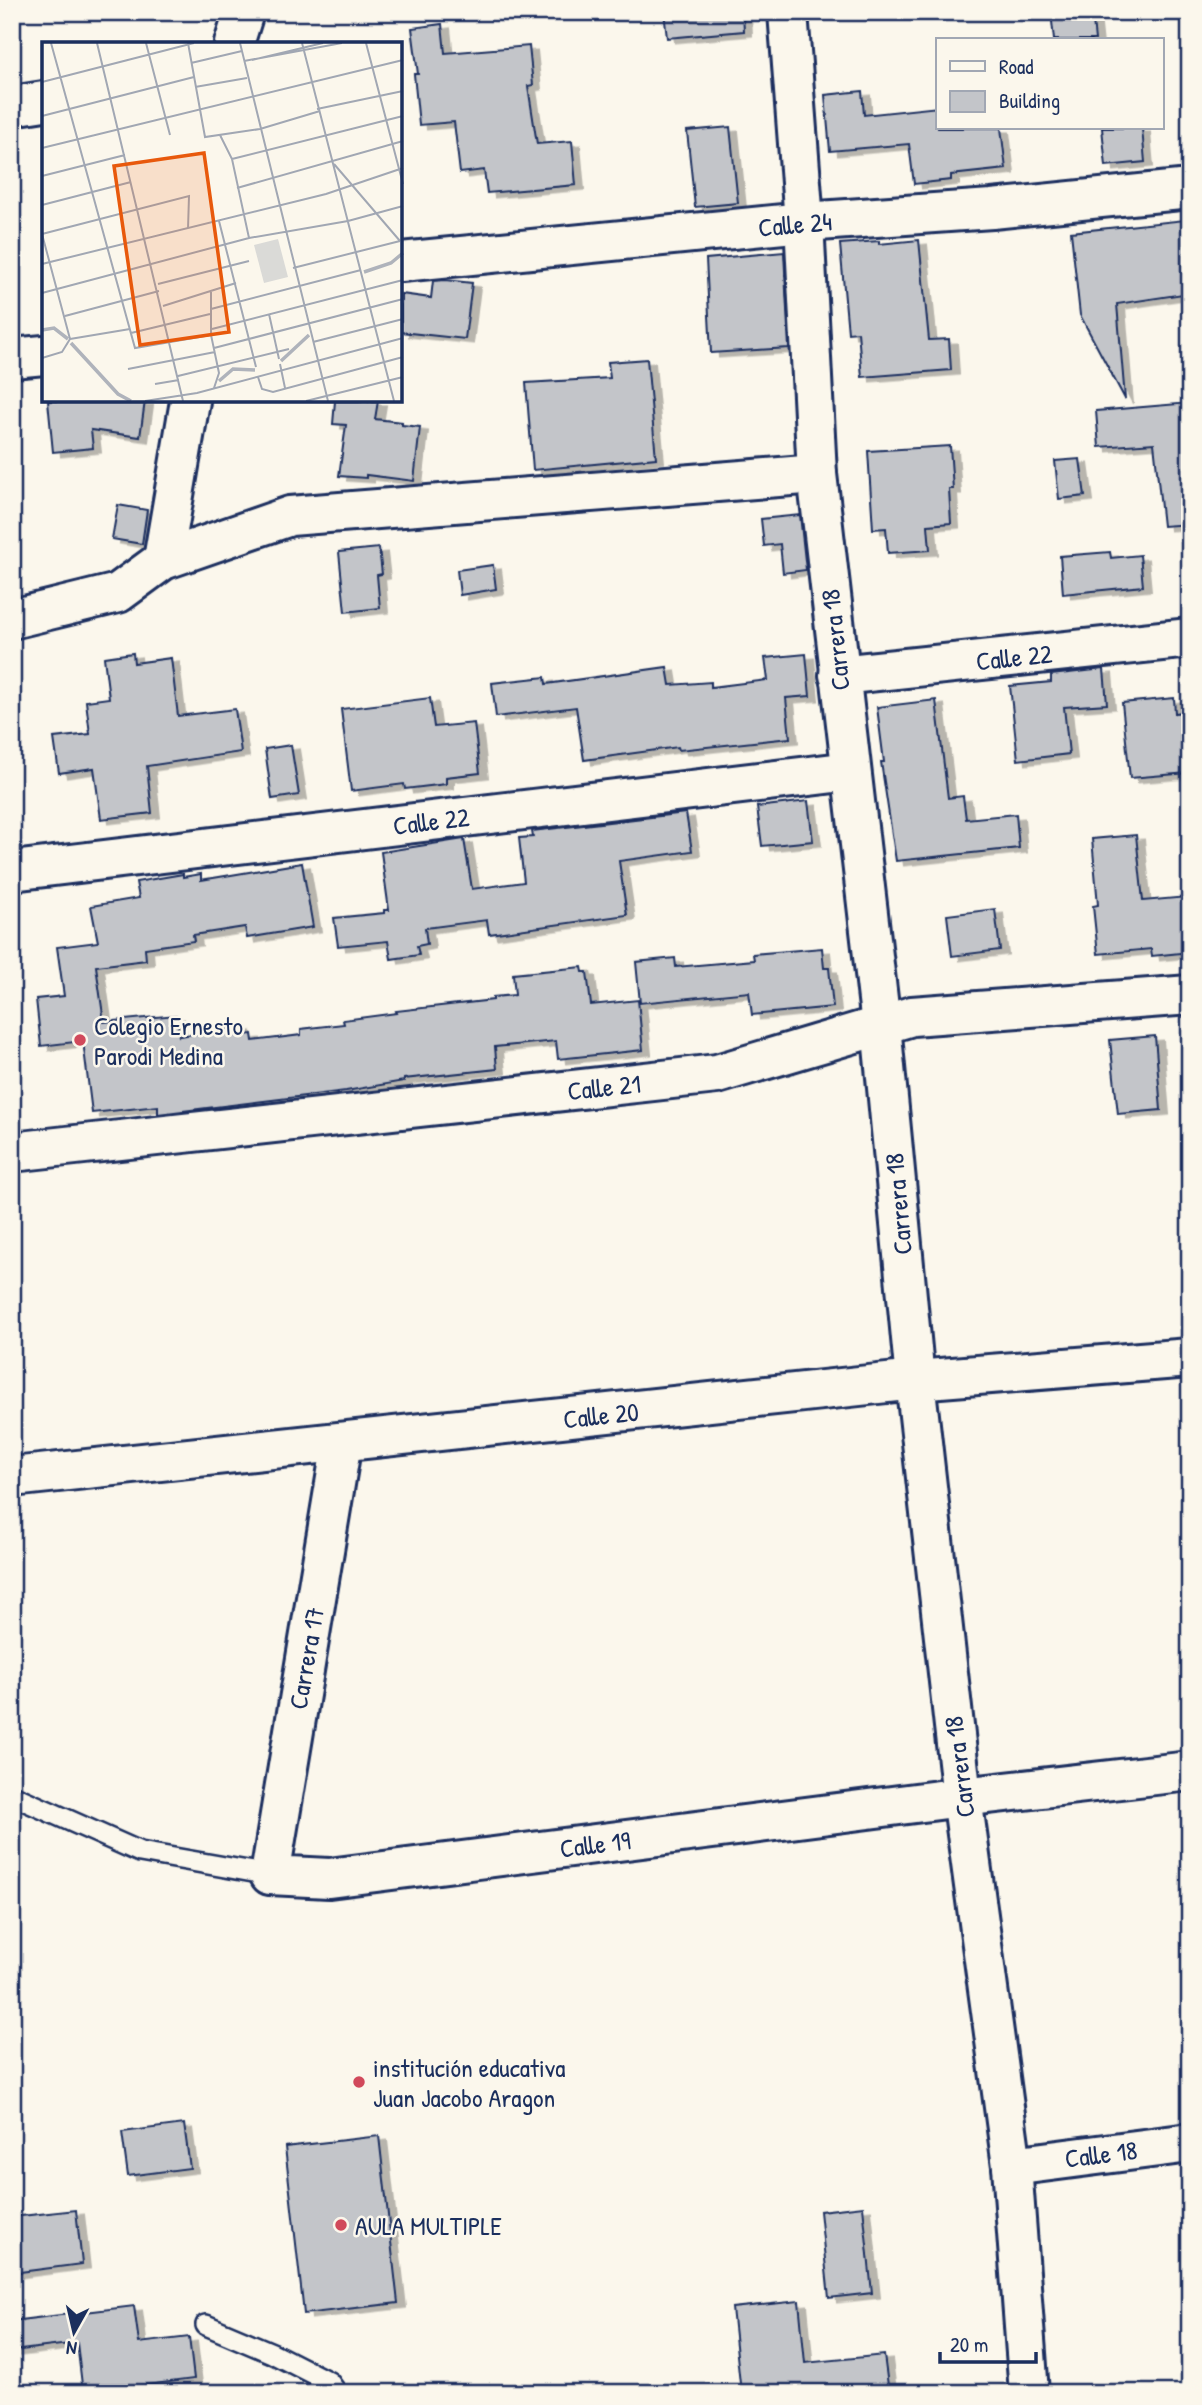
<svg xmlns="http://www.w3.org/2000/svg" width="1202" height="2405" viewBox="0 0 1202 2405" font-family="'Patrick Hand',sans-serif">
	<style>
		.building { fill: #c3c5c9; stroke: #1b2f5e; stroke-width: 2; filter: url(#shadow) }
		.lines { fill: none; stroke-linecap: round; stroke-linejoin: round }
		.service-casing { stroke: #1b2f5e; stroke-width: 24 }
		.minor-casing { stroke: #1b2f5e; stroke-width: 44 }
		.service { stroke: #fbf7ec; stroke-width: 19 }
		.minor { stroke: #fbf7ec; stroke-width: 38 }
		.poi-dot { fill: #d1495b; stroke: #fbf7ec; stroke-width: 2.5 }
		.labels { text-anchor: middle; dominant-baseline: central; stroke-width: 5; stroke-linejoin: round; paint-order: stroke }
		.street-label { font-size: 26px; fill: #1b2f5e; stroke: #fbf7ec }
		.poi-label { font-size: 26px; fill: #1b2f5e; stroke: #fbf7ec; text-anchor: start }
		.inset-river { fill: none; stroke: #afb3bb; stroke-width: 3.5 }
		.inset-road { fill: none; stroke: #a1a7b3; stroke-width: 2 }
		.view { fill: #e8590c; fill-opacity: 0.15; stroke: #e8590c; stroke-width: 3.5 }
		.inset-edge { fill: none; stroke: #1b2f5e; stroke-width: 3.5 }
	</style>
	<defs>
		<filter id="shadow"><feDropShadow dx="8" dy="4.5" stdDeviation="0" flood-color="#0004"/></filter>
	</defs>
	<rect width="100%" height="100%" fill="#fbf7ec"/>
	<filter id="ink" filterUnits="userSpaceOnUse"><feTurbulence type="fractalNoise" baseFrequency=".0143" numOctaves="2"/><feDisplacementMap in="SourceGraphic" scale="14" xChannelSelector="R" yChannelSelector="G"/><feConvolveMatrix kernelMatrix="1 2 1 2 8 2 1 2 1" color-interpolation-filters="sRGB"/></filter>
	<g filter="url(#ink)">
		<!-- building -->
		<g class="building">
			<path d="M 664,12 L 743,12 L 744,31 L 667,38 Z"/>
			<path d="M 1051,12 L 1092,12 L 1095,40 L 1054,40 Z"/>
			<path d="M 442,24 L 445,53 L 529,46 L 533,85 L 528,86 L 537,144 L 572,141 L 576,185 L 487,193 L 484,170 L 460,173 L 454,122 L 419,125 L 414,74 L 418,74 L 412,28 Z"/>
			<path d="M 862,91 L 864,115 L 938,107 L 938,128 L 1001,128 L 1006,169 L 951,175 L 951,180 L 914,184 L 909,144 L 830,151 L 825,95 Z"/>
			<path d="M 730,127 L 738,203 L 695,207 L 687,131 Z"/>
			<path d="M 1102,128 L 1142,128 L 1145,162 L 1106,166 Z"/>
			<path d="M 1185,220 L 1190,262 L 1190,293 L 1117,304 L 1125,399 L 1080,315 L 1071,232 Z"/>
			<path d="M 919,240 L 929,340 L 949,339 L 951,370 L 862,377 L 858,332 L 848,333 L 840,244 L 879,241 L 879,244 Z"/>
			<path d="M 784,252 L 789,348 L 711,353 L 706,259 Z"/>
			<path d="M 445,280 L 472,283 L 465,339 L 401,332 L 401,294 L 431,298 L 433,281 Z"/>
			<path d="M 647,359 L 656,458 L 533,470 L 526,383 L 610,378 L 608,362 Z"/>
			<path d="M 48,401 L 145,401 L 140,437 L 91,430 L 93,448 L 53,452 Z"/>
			<path d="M 335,401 L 378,401 L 375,419 L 402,422 L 402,425 L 420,427 L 414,481 L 366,475 L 366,478 L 339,476 L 346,425 L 333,424 Z"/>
			<path d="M 1190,403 L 1190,524 L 1163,526 L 1154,443 L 1099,447 L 1096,411 Z"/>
			<path d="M 950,446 L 953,489 L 949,489 L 951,523 L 928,525 L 930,550 L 888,553 L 886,528 L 873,529 L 868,451 Z"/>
			<path d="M 1080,459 L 1085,496 L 1059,499 L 1055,461 Z"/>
			<path d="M 118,505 L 147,510 L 142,544 L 112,539 Z"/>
			<path d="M 800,515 L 806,570 L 783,573 L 780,544 L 764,546 L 761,519 Z"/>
			<path d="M 379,548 L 382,574 L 377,575 L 380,608 L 345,612 L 339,552 Z"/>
			<path d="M 1110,552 L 1111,558 L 1140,555 L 1143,586 L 1063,594 L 1060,556 Z"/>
			<path d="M 493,565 L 496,589 L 460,595 L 457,570 Z"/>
			<path d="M 133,653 L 134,663 L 171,658 L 178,716 L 235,709 L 241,752 L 147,766 L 152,813 L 101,819 L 94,768 L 59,773 L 54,738 L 90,734 L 86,701 L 109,698 L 104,657 Z"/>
			<path d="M 806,654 L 810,696 L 786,698 L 790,738 L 679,750 L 678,747 L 584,760 L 576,707 L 496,717 L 492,683 L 545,677 L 546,684 L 667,667 L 670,685 L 711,682 L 711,687 L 768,680 L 765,658 Z"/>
			<path d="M 1104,669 L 1107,704 L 1064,707 L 1069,754 L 1018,760 L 1010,686 L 1051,682 L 1051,675 Z"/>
			<path d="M 430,698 L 434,727 L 474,723 L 480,773 L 446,777 L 446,784 L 405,789 L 404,784 L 351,791 L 341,709 Z"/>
			<path d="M 1174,698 L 1175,713 L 1182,712 L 1188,773 L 1130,778 L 1122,703 Z"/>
			<path d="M 936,700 L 948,798 L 963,796 L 966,819 L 1016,814 L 1019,848 L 896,861 L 881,762 L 884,762 L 877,707 Z"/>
			<path d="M 291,745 L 299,795 L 272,799 L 265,749 Z"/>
			<path d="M 808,801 L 813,841 L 762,846 L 757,807 Z"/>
			<path d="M 686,813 L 692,851 L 619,861 L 627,915 L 489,934 L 487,920 L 425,928 L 427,944 L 417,946 L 419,955 L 391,959 L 388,941 L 338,946 L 334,918 L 384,913 L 384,910 L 389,910 L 381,852 L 464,839 L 472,889 L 524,882 L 519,838 L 533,837 L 532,831 Z"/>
			<path d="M 1136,835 L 1143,901 L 1187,897 L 1190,952 L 1152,956 L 1151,949 L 1098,954 L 1093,906 L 1098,905 L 1092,839 Z"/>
			<path d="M 302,863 L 313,927 L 247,938 L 245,927 L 193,935 L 194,941 L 145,948 L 146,960 L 96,966 L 104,1022 L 176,1015 L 179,1036 L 243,1027 L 244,1035 L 252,1034 L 253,1041 L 301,1035 L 301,1029 L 344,1024 L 343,1020 L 397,1013 L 396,1011 L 493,1000 L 493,997 L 515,995 L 513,974 L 582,967 L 583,972 L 587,972 L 591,1005 L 638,1000 L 643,1050 L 558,1059 L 556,1041 L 495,1047 L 497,1069 L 404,1079 L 404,1081 L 346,1091 L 158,1114 L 158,1106 L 92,1113 L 83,1041 L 41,1046 L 36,999 L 64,996 L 57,947 L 98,942 L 91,906 L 139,898 L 136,882 L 183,874 L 183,877 L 201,874 L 201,880 Z"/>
			<path d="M 995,909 L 1000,950 L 952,956 L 947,915 Z"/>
			<path d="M 822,948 L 824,968 L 829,968 L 833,1007 L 752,1015 L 749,992 L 640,1003 L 636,962 L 675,958 L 676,967 L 754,960 L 753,954 Z"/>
			<path d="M 1155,1036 L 1161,1110 L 1118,1114 L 1110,1040 Z"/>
			<path d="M 184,2124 L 190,2168 L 128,2176 L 122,2132 Z"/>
			<path d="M 379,2136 L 398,2303 L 304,2314 L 285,2147 Z"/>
			<path d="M 863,2206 L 872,2293 L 829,2298 L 820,2211 Z"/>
			<path d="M 76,2210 L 82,2264 L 12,2273 L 12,2217 Z"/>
			<path d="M 799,2301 L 805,2363 L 884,2355 L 889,2393 L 741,2393 L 732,2308 Z"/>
			<path d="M 134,2306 L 139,2343 L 189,2337 L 194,2379 L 83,2393 L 77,2343 L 12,2351 L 12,2321 Z"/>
		</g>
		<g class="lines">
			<!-- service casing -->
			<g class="service-casing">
				<g id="service">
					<path d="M 12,1795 L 140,1852 L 270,1875"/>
					<path d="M 206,2325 L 272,2353 L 329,2382 L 337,2393"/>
				</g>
			</g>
			<!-- minor casing -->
			<g class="minor-casing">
				<g id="minor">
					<path d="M 788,12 L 804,222 L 817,474 L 881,1025 L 915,1380 L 962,1797 L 1012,2166 L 1029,2393"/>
					<path d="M 234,44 L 244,12"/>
					<path d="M 12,106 L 44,101"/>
					<path d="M 401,262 L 804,222 L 992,209 L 1190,189"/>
					<path d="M 12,358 L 44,355"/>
					<path d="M 163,560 L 190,401"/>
					<path d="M 12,619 L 118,593 L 163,560 L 290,516 L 817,474"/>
					<path d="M 839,675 L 1190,638"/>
					<path d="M 12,871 L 851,771"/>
					<path d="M 12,1152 L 717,1074 L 912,1016 L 1190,995"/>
					<path d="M 342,1442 L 270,1875 L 329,1878 L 962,1797 L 1190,1771"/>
					<path d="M 12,1477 L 915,1380 L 1190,1358"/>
					<path d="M 1012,2166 L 1190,2143"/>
				</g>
			</g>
			<!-- service -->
			<use href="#service" class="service"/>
			<!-- minor -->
			<use href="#minor" class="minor"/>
		</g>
	</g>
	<!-- markers -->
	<g class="poi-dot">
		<circle cx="80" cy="1040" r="7"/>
		<circle cx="359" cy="2082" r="7"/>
		<circle cx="341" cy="2225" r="7"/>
	</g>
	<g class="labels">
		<!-- street labels -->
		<g class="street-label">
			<text transform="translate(795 224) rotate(-5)">Calle 24</text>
			<text transform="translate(835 640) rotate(-96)">Carrera 18</text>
			<text transform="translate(1014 657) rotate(-6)">Calle 22</text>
			<text transform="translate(431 821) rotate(-7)">Calle 22</text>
			<text transform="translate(604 1087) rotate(-6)">Calle 21</text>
			<text transform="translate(898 1204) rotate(-95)">Carrera 18</text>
			<text transform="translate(601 1415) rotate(-6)">Calle 20</text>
			<text transform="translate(306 1658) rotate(-80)">Carrera 17</text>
			<text transform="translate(959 1767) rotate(-97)">Carrera 18</text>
			<text transform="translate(595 1844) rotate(-7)">Calle 19</text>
			<text transform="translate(1101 2154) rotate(-7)">Calle 18</text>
		</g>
		<!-- poi labels -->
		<g class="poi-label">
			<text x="94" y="1025">Colegio Ernesto<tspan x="94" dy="30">Parodi Medina</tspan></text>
			<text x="373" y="2067">institución educativa<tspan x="373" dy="30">Juan Jacobo Aragon</tspan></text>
			<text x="355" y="2225">AULA MULTIPLE</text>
		</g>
	</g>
	<!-- overview -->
	<g transform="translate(42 42)">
		<rect width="360" height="360" fill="#fbf7ec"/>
		<path d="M 236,197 L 246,235 L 222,241 L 212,203 Z" fill="#dadad7"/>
		<path class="inset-river" d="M 322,230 L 349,221 L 361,211M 0,288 L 12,286 L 26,297M 29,301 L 76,352 L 89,359M 239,319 L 267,293M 177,339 L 191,327 L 213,328"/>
		<path class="inset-road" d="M 9,1 L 93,306 L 169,293M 55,1 L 141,359M 104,1 L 128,93M 146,1 L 163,95 L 218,87 L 278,69M 198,1 L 286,359M 260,1 L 352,359M 324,1 L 361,142M 210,18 L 281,1M 202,19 L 300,1M 149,21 L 200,9M 0,40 L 152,1M 153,45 L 205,36M 275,67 L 361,49M 0,74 L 152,35M 178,93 L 190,117 L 207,196M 0,106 L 361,18M 190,117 L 361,74M 292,122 L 358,199M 0,134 L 83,113M 195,146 L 361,99M 0,163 L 89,140M 177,179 L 214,325M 0,192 L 147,154 L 146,187M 0,192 L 28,297M 0,222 L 284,152 L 361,126M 251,226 L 358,199M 116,242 L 207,219M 169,250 L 169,293 L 177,331 L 172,346M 0,251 L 207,196 L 306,179 L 361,164M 121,264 L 194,241M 169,267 L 319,228M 227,272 L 237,317M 23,274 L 117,249M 170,287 L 361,238M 89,291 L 168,272M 28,297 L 88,287M 271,300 L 361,277M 172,306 L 361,257M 0,316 L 20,310 L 28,297M 238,322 L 243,346M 86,327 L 173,310M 136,334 L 247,307M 216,335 L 220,347 L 231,350 L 361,315M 113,342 L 137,338M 103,359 L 155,351 L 361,296M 264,359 L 361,335"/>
		<path class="view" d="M 162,111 L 187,290 L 98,303 L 72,124 Z"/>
		<rect width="360" height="360" class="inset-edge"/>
	</g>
	<!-- margin -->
	<rect width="1202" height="2405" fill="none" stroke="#fbf7ec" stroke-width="42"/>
	<rect x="21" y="21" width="1160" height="2363" fill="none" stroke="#1b2f5e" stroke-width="2.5" filter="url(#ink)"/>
	<!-- legend -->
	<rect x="936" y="38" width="228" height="91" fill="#fbf7ec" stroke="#a1a7b3" stroke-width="2"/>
	<rect x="950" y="61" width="35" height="10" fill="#fbf7ec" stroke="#a1a7b3" stroke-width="2"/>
	<text x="999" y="74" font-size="21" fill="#1b2f5e">Road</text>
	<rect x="950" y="91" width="35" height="21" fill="#c3c5c9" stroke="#a1a7b3" stroke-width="2"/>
	<text x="999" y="108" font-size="21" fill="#1b2f5e">Building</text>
	<!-- north arrow -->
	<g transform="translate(74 2332) rotate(188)" stroke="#fbf7ec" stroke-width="5" paint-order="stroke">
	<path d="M0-5L12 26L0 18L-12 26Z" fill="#1b2f5e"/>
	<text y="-10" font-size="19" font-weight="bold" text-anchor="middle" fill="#1b2f5e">N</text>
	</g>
	<!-- scale -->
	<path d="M940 2352v10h96v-10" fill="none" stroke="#1b2f5e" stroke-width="3.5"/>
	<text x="950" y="2352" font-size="21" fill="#1b2f5e" stroke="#fbf7ec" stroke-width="5" paint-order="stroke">20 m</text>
</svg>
